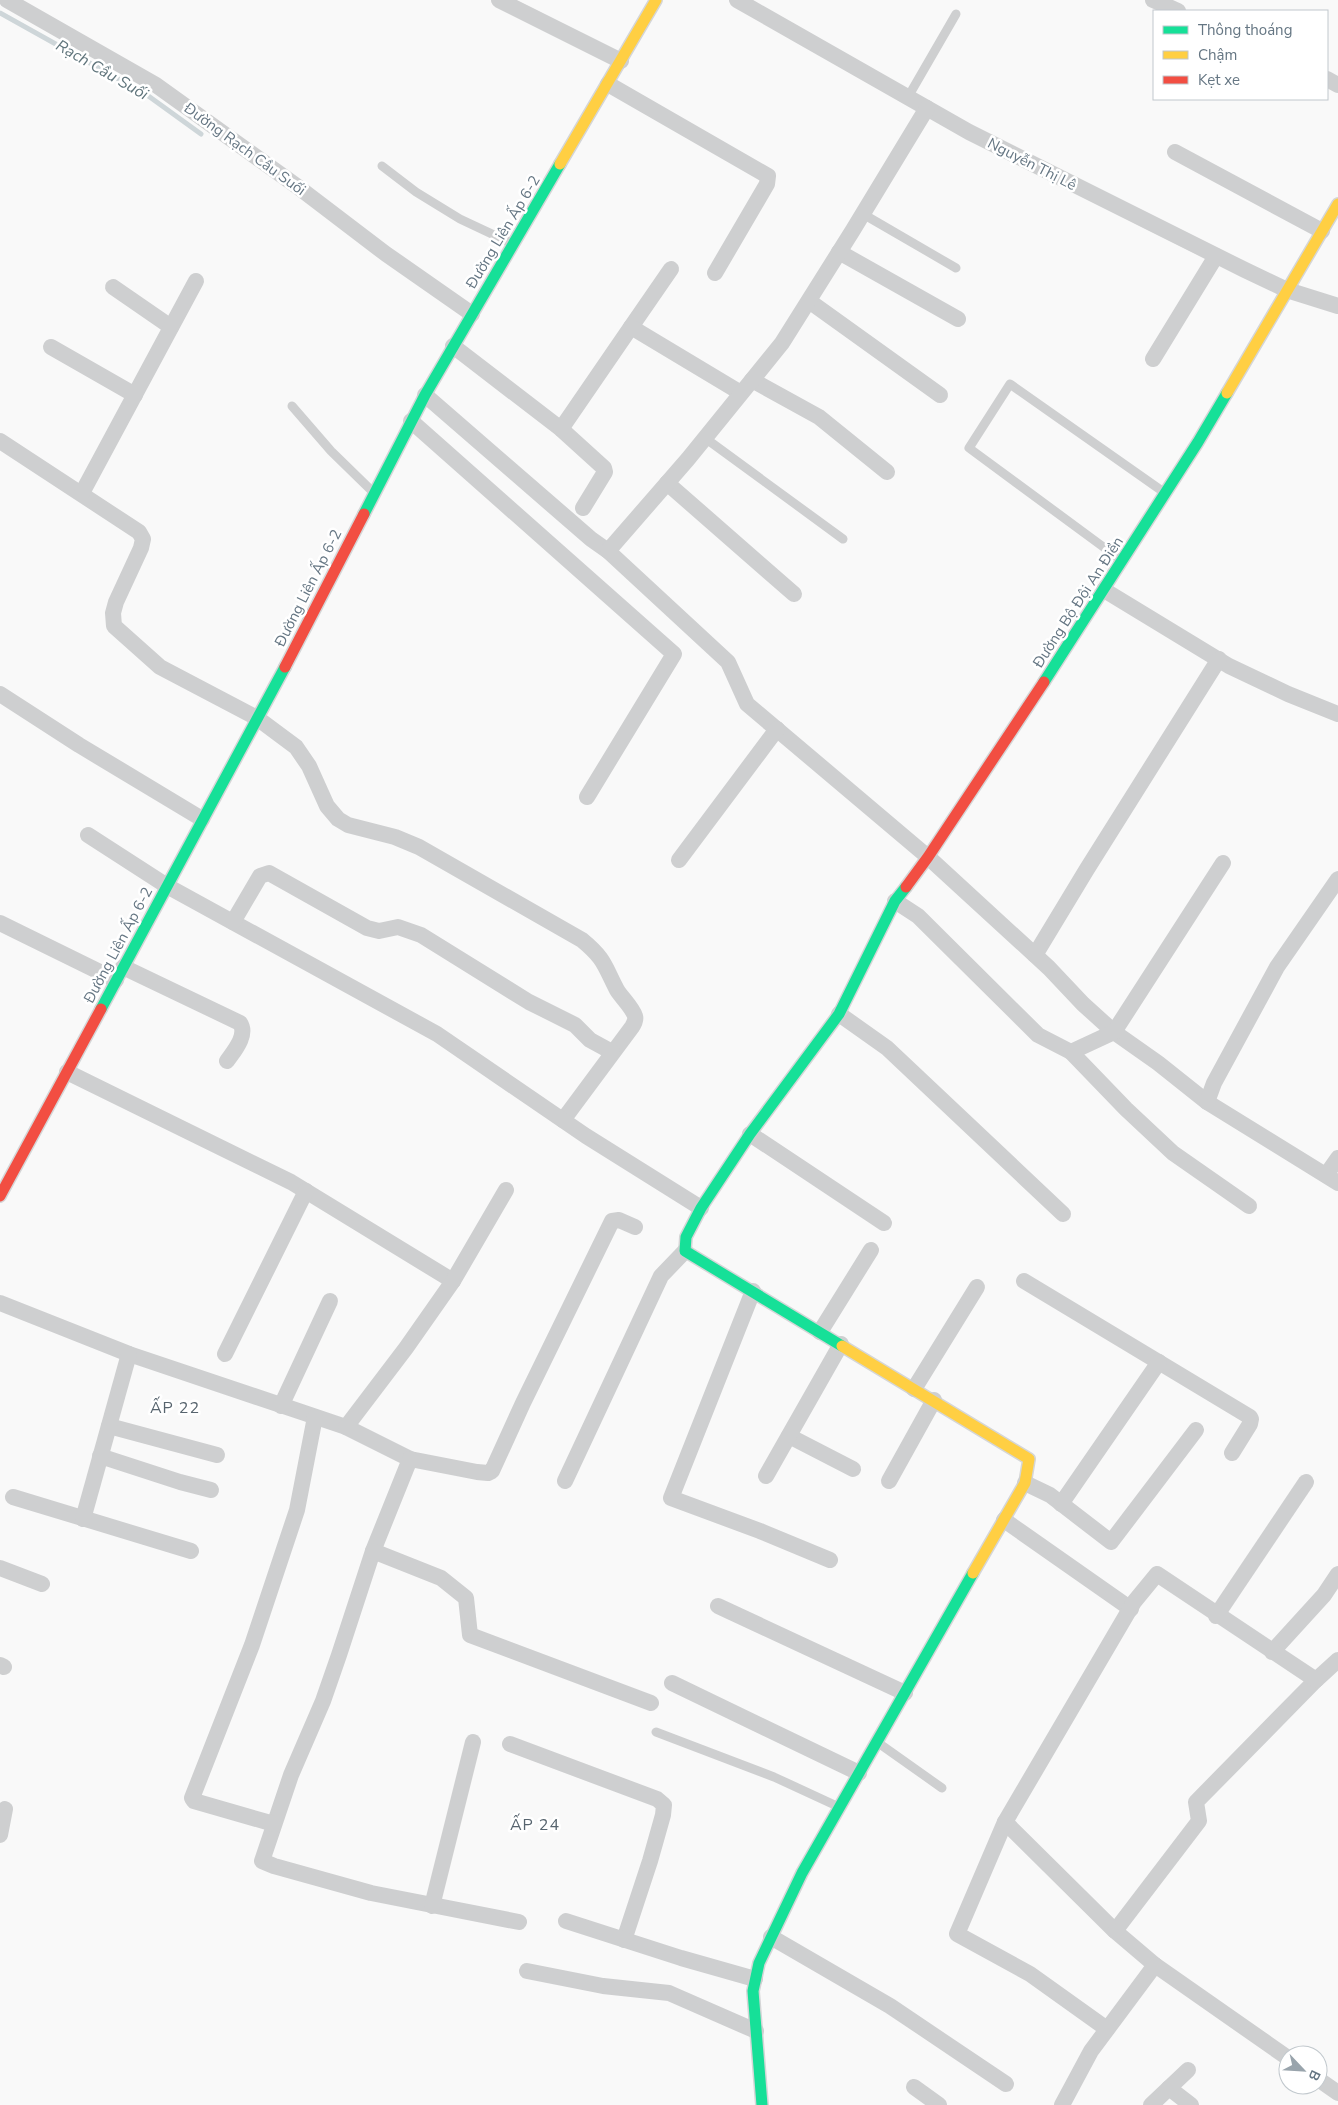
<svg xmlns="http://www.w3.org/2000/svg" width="1338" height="2105" viewBox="0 0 1338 2105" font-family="'Nunito Sans',sans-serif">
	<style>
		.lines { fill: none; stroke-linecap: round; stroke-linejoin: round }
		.stream { stroke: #ced6d9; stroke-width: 5 }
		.fast-casing { stroke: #d5d6d7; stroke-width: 14 }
		.slow-casing { stroke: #d5d6d7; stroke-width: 14 }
		.jam-casing { stroke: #d5d6d7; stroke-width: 14 }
		.lane { stroke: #cecfd0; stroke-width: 9 }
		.street { stroke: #cecfd0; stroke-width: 16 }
		.fast { stroke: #16e098; stroke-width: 11 }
		.slow { stroke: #ffcf43; stroke-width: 11 }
		.jam { stroke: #f24e42; stroke-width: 11 }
		.labels { text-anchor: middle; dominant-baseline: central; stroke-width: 5; stroke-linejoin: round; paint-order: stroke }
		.street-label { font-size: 15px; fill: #657683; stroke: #fff }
		.water-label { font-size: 16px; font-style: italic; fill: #60757c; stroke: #fff }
		.neighbourhood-label { font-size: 16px; letter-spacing: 1px; fill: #57646e; stroke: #fff }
	</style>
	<rect width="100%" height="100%" fill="#f9f9f9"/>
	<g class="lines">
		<!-- stream -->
		<path class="stream" d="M 0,13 L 147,95 L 201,134"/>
		<!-- fast casing -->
		<g class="fast-casing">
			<g id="fast">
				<path d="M 364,514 L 425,395 L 560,164"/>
				<path d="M 1044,682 L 1198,442 L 1227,393"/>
				<path d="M 101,1009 L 285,667"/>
				<path d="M 842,1346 L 685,1251 L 686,1237 L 701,1208 L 750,1134 L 839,1014 L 895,901 L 906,887"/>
				<path d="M 762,2105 L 753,1991 L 759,1963 L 802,1873 L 973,1573"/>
			</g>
		</g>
		<!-- slow casing -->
		<g class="slow-casing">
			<g id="slow">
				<path d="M 560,164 L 656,0"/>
				<path d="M 1227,393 L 1338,204"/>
				<path d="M 842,1346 L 1029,1459 L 1025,1483 L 973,1573"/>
			</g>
		</g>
		<!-- jam casing -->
		<g class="jam-casing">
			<g id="jam">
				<path d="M 285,667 L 364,514"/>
				<path d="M 906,887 L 928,857 L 1044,682"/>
				<path d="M 0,1196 L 101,1009"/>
			</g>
		</g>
		<!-- lane -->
		<g class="lane">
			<path d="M 908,97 L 956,14"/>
			<path d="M 382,166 L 416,192 L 460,219 L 513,244"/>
			<path d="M 863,214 L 956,268"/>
			<path d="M 292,406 L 331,451 L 374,493"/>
			<path d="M 705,438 L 843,539"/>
			<path d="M 1121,560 L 969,448 L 1010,384 L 1165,493"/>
			<path d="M 656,1732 L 774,1777 L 839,1807"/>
			<path d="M 877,1742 L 942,1788"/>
		</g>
		<!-- street -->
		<g class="street">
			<path d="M 7,0 L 156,85 L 298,187 L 386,254 L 472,314"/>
			<path d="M 499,0 L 621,61"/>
			<path d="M 737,0 L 969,132 L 1245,270 L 1287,290 L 1338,306"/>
			<path d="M 1153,0 L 1178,11"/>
			<path d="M 1327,79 L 1338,85"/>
			<path d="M 608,84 L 768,176 L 767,184 L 715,273"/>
			<path d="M 1175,152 L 1322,231"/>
			<path d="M 839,252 L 958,319"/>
			<path d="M 113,287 L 171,327"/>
			<path d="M 809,301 L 940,395"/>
			<path d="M 631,327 L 671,269"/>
			<path d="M 453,346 L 561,429 L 604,468 L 605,472 L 583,508"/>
			<path d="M 51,347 L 135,395"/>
			<path d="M 1153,359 L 1216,256"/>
			<path d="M 752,380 L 819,417 L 887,472"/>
			<path d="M 425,395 L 591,539 L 608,551 L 728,662 L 747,704 L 928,857 L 1049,968 L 1083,1004 L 1114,1032 L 1158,1063 L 1207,1102 L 1338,1183"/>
			<path d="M 411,421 L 674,654 L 587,797"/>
			<path d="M 561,429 L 631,327 L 741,393"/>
			<path d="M 0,441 L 139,532 L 143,539 L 141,548 L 116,602 L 113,613 L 114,626 L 160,667 L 257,718 L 296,747 L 309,766 L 327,806 L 338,819 L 348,825 L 395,837 L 419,847 L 582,940 C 605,959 604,965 617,990 C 622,998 632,1007 635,1016 C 636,1019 634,1024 632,1027 L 563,1120"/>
			<path d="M 667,483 L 794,594"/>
			<path d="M 82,493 L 196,281"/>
			<path d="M 608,551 L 688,459 L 782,343 L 853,230 L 927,108"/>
			<path d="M 1104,590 L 1229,666 L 1288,694 L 1338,714"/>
			<path d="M 0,694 L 79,745 L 202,819"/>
			<path d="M 88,835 L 167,886 L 437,1034 L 586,1136 L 701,1208"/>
			<path d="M 679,860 L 777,729"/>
			<path d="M 895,901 L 918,916 L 1038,1035 L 1071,1052 L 1114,1032 L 1223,863"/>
			<path d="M 233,922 L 260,876 L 269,873 L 367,928 L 379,931 L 398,927 L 421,935 L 529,1002 L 575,1025 L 590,1040 L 612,1052"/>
			<path d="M 0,923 L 116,980"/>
			<path d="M 1035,955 L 1087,869 L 1219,659"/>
			<path d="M 123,967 L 240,1023 C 248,1035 234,1051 227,1061"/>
			<path d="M 839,1014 L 887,1048 L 1063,1214"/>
			<path d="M 1071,1052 L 1126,1109 L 1173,1153 L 1249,1206"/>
			<path d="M 67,1072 L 291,1182 L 453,1281"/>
			<path d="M 1207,1102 L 1214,1083 L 1277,967 L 1338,879"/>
			<path d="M 750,1134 L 884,1223"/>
			<path d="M 1326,1175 L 1338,1158"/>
			<path d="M 1024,1281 L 1250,1417 L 1251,1419 L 1250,1424 L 1232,1453"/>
			<path d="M 753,1291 L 671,1498 L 760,1531 L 830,1560"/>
			<path d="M 0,1303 L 129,1354 L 346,1427 L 406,1348 L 453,1281 L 506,1190"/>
			<path d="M 820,1332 L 871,1250"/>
			<path d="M 225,1354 L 306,1191"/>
			<path d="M 914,1389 L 977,1287"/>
			<path d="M 281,1406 L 330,1301"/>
			<path d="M 109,1426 L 217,1455"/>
			<path d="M 346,1427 L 410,1459 L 373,1551 L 339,1655 L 323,1701 L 291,1775 L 262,1861 L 274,1866 L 371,1893 L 519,1922"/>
			<path d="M 789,1436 L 853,1469"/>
			<path d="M 100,1456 L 180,1482 L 211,1490"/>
			<path d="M 410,1459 L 477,1472 L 488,1473 L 492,1471 L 523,1403 L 612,1221 L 619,1220 L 635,1227"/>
			<path d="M 766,1476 L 841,1344"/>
			<path d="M 565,1481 L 661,1276 L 685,1251"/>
			<path d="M 889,1481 L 934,1400"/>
			<path d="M 1025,1483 L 1050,1495 L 1111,1542 L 1196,1430"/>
			<path d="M 13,1497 L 191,1551"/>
			<path d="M 1061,1504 L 1159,1362"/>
			<path d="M 83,1519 L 129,1354"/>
			<path d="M 1004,1520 L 1131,1609"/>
			<path d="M 373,1551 L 441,1578 L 466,1598 L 470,1635 L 651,1703"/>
			<path d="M 0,1568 L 42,1584"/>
			<path d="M 718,1606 L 905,1693"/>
			<path d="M 1216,1616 L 1306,1482"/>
			<path d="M 1272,1652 L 1324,1595 L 1338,1574"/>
			<path d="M 0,1665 L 4,1667"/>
			<path d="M 672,1683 L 859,1773"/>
			<path d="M 510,1744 L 657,1799 L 664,1805 L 663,1815 L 650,1861 L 624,1940"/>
			<path d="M 1005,1822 L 1115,1931 L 1155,1965 L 1288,2058"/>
			<path d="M 274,1824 L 194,1801 L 192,1798 L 252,1645 L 297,1510 L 315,1417"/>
			<path d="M 0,1835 L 5,1809"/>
			<path d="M 432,1906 L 473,1742"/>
			<path d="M 566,1921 L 681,1958 L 755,1979"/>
			<path d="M 1115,1931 L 1199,1821 L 1196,1802 L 1316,1680 L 1338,1660"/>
			<path d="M 771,1937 L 890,2006 L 1006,2084"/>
			<path d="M 527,1971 L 603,1986 L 669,1993 L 756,2031"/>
			<path d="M 1107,2029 L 1030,1974 L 957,1934 L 1005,1822 L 1134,1602 L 1157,1574 L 1316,1680"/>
			<path d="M 1318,2079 L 1338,2093"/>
			<path d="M 914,2087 L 939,2105"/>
			<path d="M 1169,2088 L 1191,2105"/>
			<path d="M 1062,2105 L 1091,2051 L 1155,1965"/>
			<path d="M 1151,2105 L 1188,2070"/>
		</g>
		<!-- fast -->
		<use href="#fast" class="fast"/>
		<!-- slow -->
		<use href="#slow" class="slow"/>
		<!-- jam -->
		<use href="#jam" class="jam"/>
	</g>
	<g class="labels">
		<!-- street labels -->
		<g class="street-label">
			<text transform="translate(245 149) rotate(36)">Đường Rạch Cầu Suối</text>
			<text transform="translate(1032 164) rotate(27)">Nguyễn Thị Lê</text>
			<text transform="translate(503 232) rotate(-59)">Đường Liên Ấp 6-2</text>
			<text transform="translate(308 588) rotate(-63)">Đường Liên Ấp 6-2</text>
			<text transform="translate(1078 602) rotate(-57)">Đường Bộ Đội An Điền</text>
			<text transform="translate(118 945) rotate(-62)">Đường Liên Ấp 6-2</text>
		</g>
		<!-- water labels -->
		<g class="water-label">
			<text transform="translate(102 70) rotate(30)">Rạch Cầu Suối</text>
		</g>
		<!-- neighbourhood labels -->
		<g class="neighbourhood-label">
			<text x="175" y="1408">ẤP 22</text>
			<text x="535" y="1825">ẤP 24</text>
		</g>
	</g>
	<!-- legend -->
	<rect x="1153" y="10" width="175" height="90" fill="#ffffff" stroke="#c1c8cd"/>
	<rect x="1163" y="26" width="25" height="8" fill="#16e098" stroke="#c1c8cd"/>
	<text x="1198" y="35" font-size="15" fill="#657683">Thông thoáng</text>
	<rect x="1163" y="51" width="25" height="8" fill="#ffcf43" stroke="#c1c8cd"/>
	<text x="1198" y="60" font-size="15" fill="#657683">Chậm</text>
	<rect x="1163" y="76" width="25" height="8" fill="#f24e42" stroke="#c1c8cd"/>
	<text x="1198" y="85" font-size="15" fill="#657683">Kẹt xe</text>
	<!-- north arrow -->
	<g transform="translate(1303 2070) rotate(115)"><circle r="24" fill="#ffffff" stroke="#c1c8cd"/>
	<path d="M0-4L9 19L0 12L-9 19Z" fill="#99a4ac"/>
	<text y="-8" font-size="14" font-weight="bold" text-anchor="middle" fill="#657683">B</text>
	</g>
</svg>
